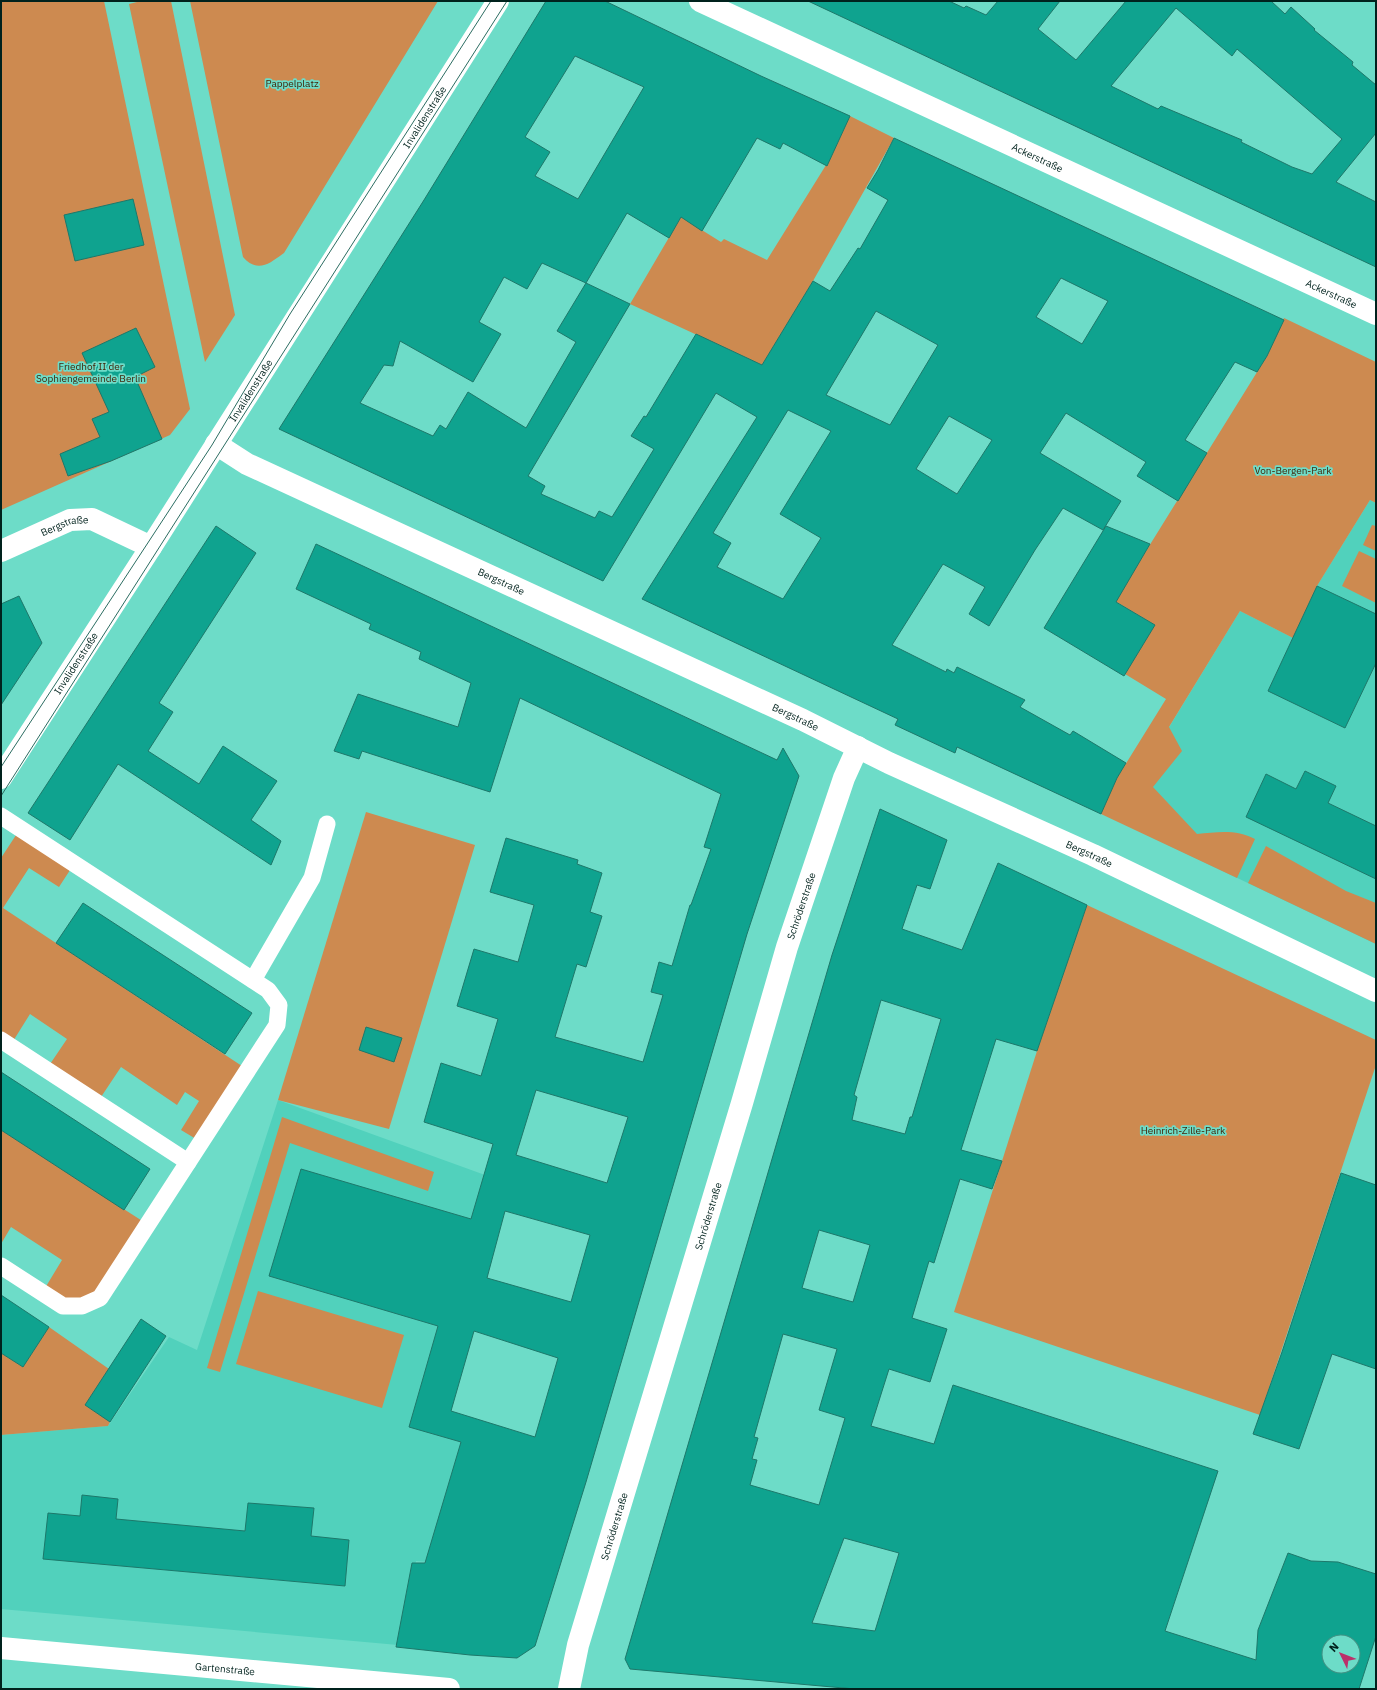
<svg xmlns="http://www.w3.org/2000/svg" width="1377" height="1690" viewBox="0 0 1377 1690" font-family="'IBM Plex Sans',sans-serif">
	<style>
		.built { fill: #51d1bc }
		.green { fill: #cd8a50 }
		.building { fill: #0fa38f; stroke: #1d786a; fill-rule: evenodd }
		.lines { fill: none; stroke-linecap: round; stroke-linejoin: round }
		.lane { stroke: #fff; stroke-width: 17 }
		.street { stroke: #fff; stroke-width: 22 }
		.secondary { stroke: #fff; stroke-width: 22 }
		.tram { stroke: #2c6d62; stroke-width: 1 }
		.labels { text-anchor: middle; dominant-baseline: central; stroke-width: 3.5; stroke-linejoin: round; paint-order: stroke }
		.park-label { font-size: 10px; fill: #41250a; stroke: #6ddcc8 }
		.street-label { font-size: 10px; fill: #00221d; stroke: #6ddcc8 }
	</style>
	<rect width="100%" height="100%" fill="#6ddcc8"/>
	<!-- built -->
	<g class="built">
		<path d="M 1370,500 L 1376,503 L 1376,944 L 1147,835 L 1132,788 L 1240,611 L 1293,638 L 1317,586 Z"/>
		<path d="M 278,1100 L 485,1175 L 409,1427 L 465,1442 L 429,1562 L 416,1561 L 398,1645 L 1,1609 L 1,1435 L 108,1426 L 169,1337 L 197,1350 Z"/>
	</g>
	<!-- green -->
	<g class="green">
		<path d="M 1,1 L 104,1 L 190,409 L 170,435 L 1,510 Z"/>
		<path d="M 141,1 L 171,1 L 235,315 L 205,362 L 129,4 Z"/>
		<path d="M 190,1 L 438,1 L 284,253 C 270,263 258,274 243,257 Z"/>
		<path d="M 850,116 L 894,138 L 813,281 L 762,365 L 630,304 L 681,217 L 721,242 L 724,239 L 767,260 L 831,157 Z"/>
		<path d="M 1284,318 L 1376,362 L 1376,503 L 1370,500 L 1317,586 L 1293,638 L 1240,611 L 1169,727 L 1182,751 L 1153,787 L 1197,834 C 1217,832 1237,829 1255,839 L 1237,878 L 1101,814 L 1117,778 L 1166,699 L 1125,674 L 1155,625 L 1115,601 L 1267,356 Z"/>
		<path d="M 1372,525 L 1376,526 L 1376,551 L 1363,545 Z"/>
		<path d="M 1359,551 L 1376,559 L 1376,603 L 1342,586 Z"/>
		<path d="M 366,812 L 475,845 L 389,1129 L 278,1100 Z"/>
		<path d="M 20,829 L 74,864 L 59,887 L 29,868 L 3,908 L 248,1070 L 201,1142 L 181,1130 L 199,1101 L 185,1092 L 177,1105 L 121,1067 L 97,1103 L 46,1070 L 67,1039 L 30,1014 L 10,1046 L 1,1040 L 1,858 Z"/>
		<path d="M 1266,846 L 1346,891 L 1376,903 L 1376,944 L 1248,883 Z"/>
		<path d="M 1087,905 L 1376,1040 L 1376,1065 L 1260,1415 L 954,1312 L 1037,1051 Z"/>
		<path d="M 282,1117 L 434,1172 L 428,1191 L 290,1143 L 220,1372 L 207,1368 Z"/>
		<path d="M 1,1130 L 147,1224 L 100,1298 L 82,1306 L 42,1293 L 62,1260 L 11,1227 L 1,1244 Z"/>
		<path d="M 258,1291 L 404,1335 L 382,1408 L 236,1364 Z"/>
		<path d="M 49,1327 L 109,1369 L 85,1405 L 110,1422 L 108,1426 L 1,1435 L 1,1353 L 23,1367 Z"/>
	</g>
	<!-- building -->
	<g class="building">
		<path d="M 546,1 L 605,1 L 761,76 L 850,116 L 827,166 L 783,143 L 780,149 L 757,138 L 702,231 L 681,217 L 669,238 L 627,213 L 586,283 L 630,304 L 528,476 L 545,486 L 541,494 L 595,518 L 599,511 L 612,517 L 654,449 L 631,436 L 644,416 L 646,417 L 696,334 L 762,365 L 813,281 L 830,291 L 858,248 L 860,249 L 888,200 L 867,188 L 878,170 L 894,138 L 1284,320 L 1267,356 L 1257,372 L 1235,362 L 1185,440 L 1207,453 L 1178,501 L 1137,476 L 1146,462 L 1066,413 L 1040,453 L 1121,501 L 1103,530 L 1063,508 L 1035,550 L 989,626 L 969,614 L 985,587 L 943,564 L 892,645 L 946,672 L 947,669 L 954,673 L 957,667 L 1025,700 L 1020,707 L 1070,735 L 1073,731 L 1126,763 L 1117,778 L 1101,814 L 957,747 L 955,753 L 895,725 L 898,719 L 642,599 L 757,417 L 716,393 L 603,581 L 279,429 L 424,200 ZM 575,56 L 644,87 L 578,199 L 535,176 L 550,152 L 525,137 ZM 542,263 L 586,283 L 557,331 L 576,342 L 526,428 L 468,392 L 446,429 L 440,425 L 433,436 L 360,403 L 384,365 L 393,366 L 400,341 L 473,382 L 501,334 L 479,322 L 504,277 L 527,289 ZM 1061,278 L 1108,301 L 1082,344 L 1036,317 ZM 876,311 L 938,345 L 890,425 L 826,395 ZM 788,410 L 831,431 L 780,514 L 821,538 L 783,599 L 717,567 L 731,543 L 713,533 ZM 949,416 L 992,440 L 957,494 L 916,469 Z"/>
		<path d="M 808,1 L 949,1 L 964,8 L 966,6 L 986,15 L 998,1 L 1060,1 L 1038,29 L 1076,60 L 1126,1 L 1271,1 L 1285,14 L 1291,7 L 1315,29 L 1314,30 L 1353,62 L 1352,65 L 1376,85 L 1376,133 L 1336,182 L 1376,202 L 1376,267 ZM 1176,8 L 1232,56 L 1237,49 L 1342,139 L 1312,174 L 1292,167 L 1241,142 L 1242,140 L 1161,106 L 1158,109 L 1111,86 Z"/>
		<path d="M 133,199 L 144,245 L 75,261 L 64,215 Z"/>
		<path d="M 136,328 L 155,367 L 135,377 L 162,439 L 111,461 L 68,476 L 60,454 L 100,437 L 92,419 L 109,412 L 82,353 Z"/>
		<path d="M 216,526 L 256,553 L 159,703 L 173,712 L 148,751 L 199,784 L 223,746 L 277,781 L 251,820 L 281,841 L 271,865 L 118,764 L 70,840 L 28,813 Z"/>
		<path d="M 1106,526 L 1150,544 L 1116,602 L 1155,625 L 1124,676 L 1044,628 Z"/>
		<path d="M 316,544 L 777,760 L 783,748 L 799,776 L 747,934 L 586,1482 L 535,1646 L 517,1658 L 470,1655 L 396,1647 L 412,1563 L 425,1563 L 461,1442 L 409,1427 L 438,1326 L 269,1276 L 301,1169 L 471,1219 L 493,1144 L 424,1122 L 441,1063 L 481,1076 L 498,1019 L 457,1006 L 474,949 L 518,962 L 534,905 L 490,892 L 506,838 L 578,860 L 577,864 L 602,873 L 590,912 L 602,916 L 586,967 L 577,964 L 555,1037 L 643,1062 L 663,995 L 651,992 L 659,962 L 672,966 L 690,905 L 691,905 L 711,849 L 704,847 L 721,794 L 520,698 L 490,792 L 362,751 L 359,759 L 334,751 L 358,694 L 458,727 L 471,683 L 419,659 L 421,652 L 369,629 L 371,624 L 296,589 ZM 536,1090 L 628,1117 L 607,1183 L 516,1155 ZM 505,1211 L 590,1235 L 571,1302 L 487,1278 ZM 474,1331 L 558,1358 L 535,1437 L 451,1411 Z"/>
		<path d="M 1317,586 L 1376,614 L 1376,663 L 1345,728 L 1268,691 Z"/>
		<path d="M 19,596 L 42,643 L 1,705 L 1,604 Z"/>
		<path d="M 1305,771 L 1336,786 L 1328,803 L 1376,826 L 1376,879 L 1246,817 L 1266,774 L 1296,789 Z"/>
		<path d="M 880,809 L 947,840 L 930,889 L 917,885 L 902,929 L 962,950 L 998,863 L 1087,905 L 1037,1051 L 996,1039 L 961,1150 L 1002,1161 L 992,1189 L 960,1179 L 934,1263 L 929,1261 L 912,1318 L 947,1329 L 930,1382 L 889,1369 L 871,1426 L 934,1444 L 953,1385 L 1218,1471 L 1165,1631 L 1256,1660 L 1258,1630 L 1288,1553 L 1311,1561 L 1338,1562 L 1376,1574 L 1376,1636 L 1359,1689 L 855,1689 L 630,1669 L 625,1659 L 832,955 ZM 881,1000 L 941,1019 L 912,1117 L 910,1117 L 905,1134 L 852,1120 L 857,1097 L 854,1095 ZM 819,1230 L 870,1245 L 853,1302 L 802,1288 ZM 783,1334 L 837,1349 L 819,1410 L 845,1418 L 819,1505 L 750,1485 L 757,1460 L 752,1459 L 758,1438 L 754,1437 ZM 844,1538 L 899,1553 L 875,1631 L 812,1623 ZM 1329,1642 L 1353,1642 L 1353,1666 L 1329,1666 Z"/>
		<path d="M 83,903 L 252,1013 L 225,1054 L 56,943 Z"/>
		<path d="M 366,1027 L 402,1038 L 394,1062 L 359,1050 Z"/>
		<path d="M 1,1072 L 150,1169 L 124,1210 L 1,1130 Z"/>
		<path d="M 1341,1173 L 1376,1185 L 1376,1369 L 1332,1354 L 1299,1449 L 1253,1434 L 1282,1352 Z"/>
		<path d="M 1,1295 L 49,1327 L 23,1367 L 1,1353 Z"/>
		<path d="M 141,1319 L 166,1336 L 110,1422 L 85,1405 Z"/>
		<path d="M 82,1495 L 118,1499 L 116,1519 L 245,1531 L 248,1503 L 314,1508 L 311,1536 L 349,1540 L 345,1586 L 43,1559 L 48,1513 L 80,1516 Z"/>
	</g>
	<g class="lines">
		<!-- lane -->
		<g class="lane">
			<path d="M 1,816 L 268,990 L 279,1005 L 277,1025 L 100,1298 L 82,1306 L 63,1306 L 1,1266"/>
			<path d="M 253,980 L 312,878 L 327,824"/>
			<path d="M 1,1040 L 188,1162"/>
		</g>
		<!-- street -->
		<g class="street">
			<path id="s1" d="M 700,1 L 1376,314"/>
			<path id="s2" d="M 216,444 L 247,464 L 803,720 L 889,763 L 1093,855 L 1376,991"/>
			<path id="s3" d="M 1,551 L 70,520 L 92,519 L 151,547"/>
			<path id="s4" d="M 1,1648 L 449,1689"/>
			<path id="s5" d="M 569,1689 L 578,1645 L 742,1103 L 787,947 L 844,778 L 858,747"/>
		</g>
		<!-- secondary -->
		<path class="secondary" id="s6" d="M 1,778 L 151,547 L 498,1"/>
		<!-- tram -->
		<g class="tram">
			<path d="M 1,767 L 212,445 L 290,314 L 491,1"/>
			<path d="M 1,796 L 507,1"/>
		</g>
	</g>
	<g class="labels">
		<!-- park labels -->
		<g class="park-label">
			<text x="292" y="83">Pappelplatz</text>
			<text x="91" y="366">Friedhof II der<tspan x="91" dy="12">Sophiengemeinde Berlin</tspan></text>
			<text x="1293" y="470">Von-Bergen-Park</text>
			<text x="1183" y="1130">Heinrich-Zille-Park</text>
		</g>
		<!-- street labels -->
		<g class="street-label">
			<text stroke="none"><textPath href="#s6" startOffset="785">Invalidenstraße</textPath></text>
			<text stroke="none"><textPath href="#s1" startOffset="372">Ackerstraße</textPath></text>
			<text stroke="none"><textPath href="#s1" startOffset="696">Ackerstraße</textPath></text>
			<text stroke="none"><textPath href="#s6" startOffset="461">Invalidenstraße</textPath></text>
			<text stroke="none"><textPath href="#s3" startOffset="69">Bergstraße</textPath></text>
			<text stroke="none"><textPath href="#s2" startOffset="317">Bergstraße</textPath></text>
			<text stroke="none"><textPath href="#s6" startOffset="137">Invalidenstraße</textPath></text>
			<text stroke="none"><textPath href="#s2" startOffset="641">Bergstraße</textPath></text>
			<text stroke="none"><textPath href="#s2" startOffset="965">Bergstraße</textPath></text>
			<text stroke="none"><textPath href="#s5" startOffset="817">Schröderstraße</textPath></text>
			<text stroke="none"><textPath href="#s5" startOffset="493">Schröderstraße</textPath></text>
			<text stroke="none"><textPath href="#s5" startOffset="169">Schröderstraße</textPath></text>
			<text stroke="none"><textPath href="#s4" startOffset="225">Gartenstraße</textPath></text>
		</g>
	</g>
	<!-- border -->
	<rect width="1377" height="1690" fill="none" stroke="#00221d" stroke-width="4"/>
	<!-- north arrow -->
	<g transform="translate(1341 1654) rotate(313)"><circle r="19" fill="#6ddcc8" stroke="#419284"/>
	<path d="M0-3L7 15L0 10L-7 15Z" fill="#bb306a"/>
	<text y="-6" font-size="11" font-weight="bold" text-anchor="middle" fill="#00221d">N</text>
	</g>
</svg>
